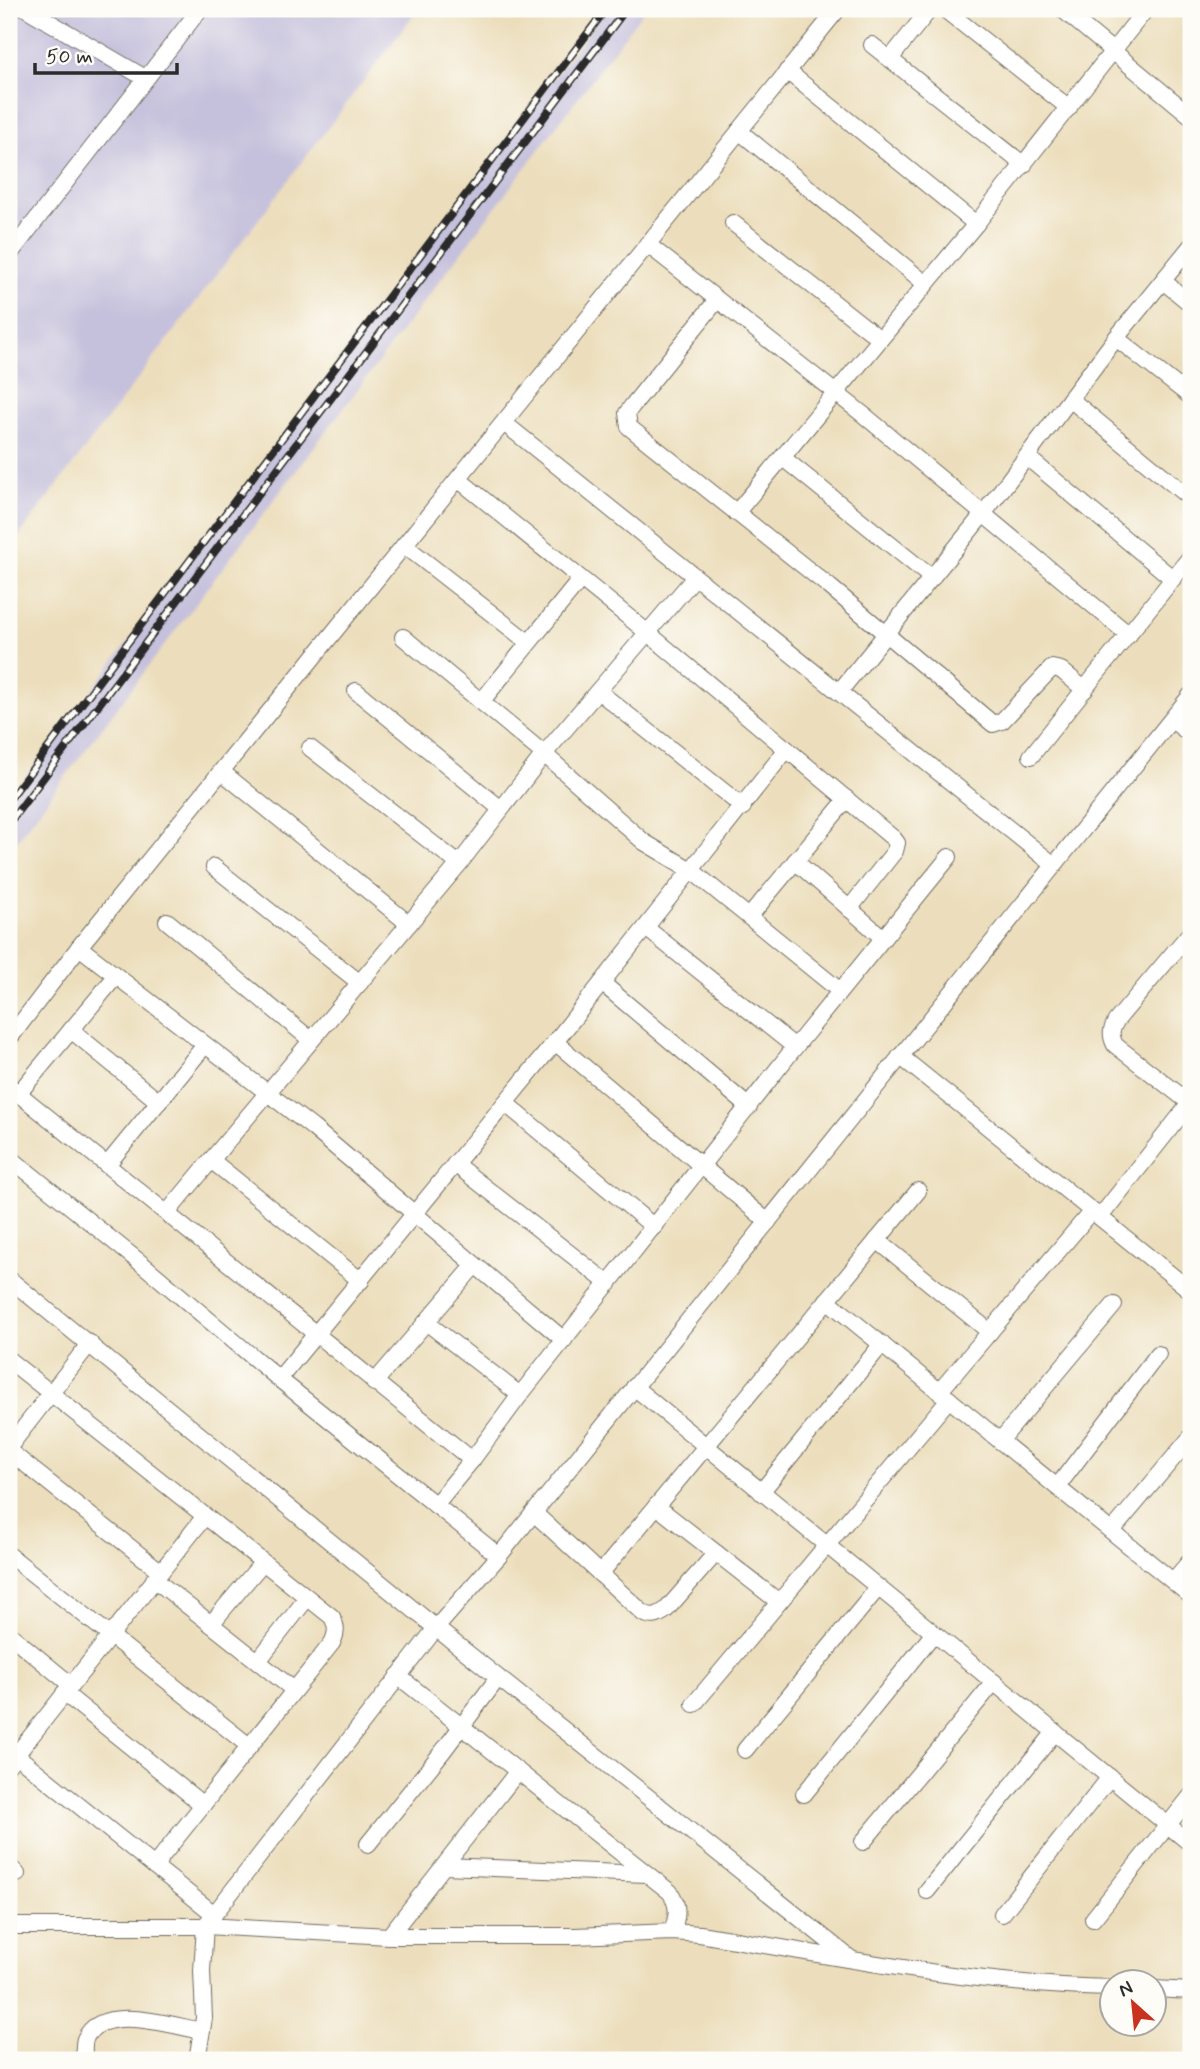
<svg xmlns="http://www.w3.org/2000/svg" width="1200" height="2069" viewBox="0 0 1200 2069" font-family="Mynerve,sans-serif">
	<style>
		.industrial { fill: #c5c0db }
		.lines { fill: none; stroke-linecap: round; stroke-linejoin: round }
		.street-casing { stroke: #6f6a5e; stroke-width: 18 }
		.street { stroke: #fff; stroke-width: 16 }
		.rail-casing { stroke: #2b2b2b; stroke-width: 8 }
		.rail { stroke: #fdfcf7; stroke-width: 5; stroke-dasharray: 16; stroke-linecap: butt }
	</style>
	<rect width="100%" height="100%" fill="#fdfcf7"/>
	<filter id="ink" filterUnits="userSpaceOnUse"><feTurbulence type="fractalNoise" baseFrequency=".0143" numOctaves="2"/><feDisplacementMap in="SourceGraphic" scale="14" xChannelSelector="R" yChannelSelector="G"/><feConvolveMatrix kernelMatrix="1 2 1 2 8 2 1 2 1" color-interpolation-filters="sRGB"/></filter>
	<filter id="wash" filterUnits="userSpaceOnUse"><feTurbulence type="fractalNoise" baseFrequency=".00686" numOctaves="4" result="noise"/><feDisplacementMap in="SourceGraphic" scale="28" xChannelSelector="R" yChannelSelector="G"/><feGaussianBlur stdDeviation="1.57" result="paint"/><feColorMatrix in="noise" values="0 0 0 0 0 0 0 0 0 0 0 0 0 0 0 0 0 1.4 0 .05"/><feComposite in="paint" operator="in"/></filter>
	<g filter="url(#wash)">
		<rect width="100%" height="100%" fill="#ecdebc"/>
		<!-- industrial -->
		<g class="industrial">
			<path d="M 9,9 L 418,9 L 9,549 Z"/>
			<path d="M 606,9 L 645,9 L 9,851 L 9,800 Z"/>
		</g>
	</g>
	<g filter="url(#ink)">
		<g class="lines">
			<!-- street casing -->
			<g class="street-casing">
				<g id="street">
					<path d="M 27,9 L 145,78"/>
					<path d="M 944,9 L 1069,108"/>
					<path d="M 1062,9 L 1191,116"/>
					<path d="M 1189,9 L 1191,11"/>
					<path d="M 872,45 L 1024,165"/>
					<path d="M 890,59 L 930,9"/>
					<path d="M 787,71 L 976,224"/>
					<path d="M 739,131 L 926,284"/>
					<path d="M 733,223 L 880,339"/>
					<path d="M 647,244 L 865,416 L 1129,635"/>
					<path d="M 1191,246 L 1116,338 L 1191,397"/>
					<path d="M 9,255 L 200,9"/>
					<path d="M 1163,281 L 1191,304"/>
					<path d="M 717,300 L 632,406 L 627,413 L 629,427 L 830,587 L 993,724 L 1002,721 L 1052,668 L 1061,670 L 1085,690"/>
					<path d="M 1070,399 L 1191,499"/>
					<path d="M 504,423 L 1054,865"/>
					<path d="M 1027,457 L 1172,578"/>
					<path d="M 783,458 L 932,578"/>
					<path d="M 458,479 L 648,633 L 894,839 L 897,843 L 895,851 L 849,909"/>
					<path d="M 736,513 L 976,224 L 1146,9"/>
					<path d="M 404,545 L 528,642"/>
					<path d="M 356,691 L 501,809"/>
					<path d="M 598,691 L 743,807"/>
					<path d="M 839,692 L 984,513 L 1116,338"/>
					<path d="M 481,702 L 580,580"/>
					<path d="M 1172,720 L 1191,735"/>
					<path d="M 310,748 L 459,864"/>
					<path d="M 787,749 L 691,870 L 840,991"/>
					<path d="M 1031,756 L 1191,556"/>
					<path d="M 222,772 L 409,924"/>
					<path d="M 795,861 L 883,938"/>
					<path d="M 214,867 L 360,983"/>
					<path d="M 749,917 L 847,799"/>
					<path d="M 167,921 L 311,1040"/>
					<path d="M 646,928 L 795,1047"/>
					<path d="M 79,947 L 313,1128 L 564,1340"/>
					<path d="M 602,983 L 749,1107"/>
					<path d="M 71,1030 L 159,1102"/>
					<path d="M 9,1039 L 79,947 L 838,9"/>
					<path d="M 555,1042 L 768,1222"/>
					<path d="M 900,1056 L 1191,1291"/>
					<path d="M 9,1086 L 472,1460 L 520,1395 L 795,1047 L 949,857"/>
					<path d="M 18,1094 L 116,976"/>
					<path d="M 505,1103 L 654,1227"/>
					<path d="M 1190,1103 L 1115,1045 C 1110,1035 1111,1030 1116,1021 L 1191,932"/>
					<path d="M 9,1157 L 147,1268 L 279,1379 L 499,1556"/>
					<path d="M 211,1160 L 361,1281"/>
					<path d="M 455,1164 L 609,1284"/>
					<path d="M 107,1165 L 205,1045"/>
					<path d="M 167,1213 L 459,864 L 544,754 L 403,637"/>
					<path d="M 1100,1217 L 1191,1102"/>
					<path d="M 877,1240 L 990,1332"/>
					<path d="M 9,1279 L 436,1628 L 851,1959"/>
					<path d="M 827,1300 L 1191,1596"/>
					<path d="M 426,1322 L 520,1395"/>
					<path d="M 9,1360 L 332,1617 C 337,1627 337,1633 332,1643 L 154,1866"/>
					<path d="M 279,1379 L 555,1042 L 691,870 L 644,842 L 544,754 L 695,577"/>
					<path d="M 374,1383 L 475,1265"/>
					<path d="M 634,1387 L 1191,1844"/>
					<path d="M 939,1392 L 1092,1211"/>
					<path d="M 1000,1441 L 1114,1305"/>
					<path d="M 9,1447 L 90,1343"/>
					<path d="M 9,1451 L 160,1571"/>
					<path d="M 1057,1487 L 1158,1354"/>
					<path d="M 761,1492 L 882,1344"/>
					<path d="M 435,1505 L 472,1460"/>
					<path d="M 656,1506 L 779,1602"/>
					<path d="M 534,1513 L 643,1613 C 653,1618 657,1616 666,1610 L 716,1553"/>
					<path d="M 1112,1531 L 1191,1437"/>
					<path d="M 9,1555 L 249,1746"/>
					<path d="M 600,1574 L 918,1191"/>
					<path d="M 154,1579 L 294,1690"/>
					<path d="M 1173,1581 L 1191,1560"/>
					<path d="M 211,1624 L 263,1562"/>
					<path d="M 9,1634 L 71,1685"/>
					<path d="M 258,1661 L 307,1598"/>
					<path d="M 398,1676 L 670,1892 C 680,1907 677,1917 672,1932"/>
					<path d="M 64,1693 L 203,1805"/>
					<path d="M 694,1704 L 949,1399"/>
					<path d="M 745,1750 L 878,1588"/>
					<path d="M 16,1755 L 214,1914"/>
					<path d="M 9,1764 L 205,1516"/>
					<path d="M 804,1794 L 934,1633"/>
					<path d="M 863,1842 L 994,1682"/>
					<path d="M 368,1844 L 443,1751 L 498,1678"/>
					<path d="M 9,1866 L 17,1874"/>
					<path d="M 444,1866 L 647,1874"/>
					<path d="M 927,1891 L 1055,1732"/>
					<path d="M 1002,1914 L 1110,1777"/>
					<path d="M 1093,1919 L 1191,1796"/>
					<path d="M 9,1926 L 205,1926 L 389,1936 L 575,1936 L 672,1932 L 700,1934 C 837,1957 974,1985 1112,1988"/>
					<path d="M 389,1936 L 518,1771"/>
					<path d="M 1154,1989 L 1191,1991"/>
					<path d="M 84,2060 C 84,2053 83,2045 85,2039 C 101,2002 173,2026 202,2031"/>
					<path d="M 197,2060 L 204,2018 L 202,1971 L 205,1926 L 436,1628 L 499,1556 L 1191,695"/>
				</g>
			</g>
			<!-- street -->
			<use href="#street" class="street"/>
			<!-- rail casing -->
			<g class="rail-casing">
				<g id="rail">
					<path d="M 9,800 L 606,9"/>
					<path d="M 9,823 L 626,9"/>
				</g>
			</g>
			<!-- rail -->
			<use href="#rail" class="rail"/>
		</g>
	</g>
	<!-- margin -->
	<rect width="1200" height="2069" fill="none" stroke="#fdfcf7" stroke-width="35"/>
	<!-- north arrow -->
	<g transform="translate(1133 2003) rotate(333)"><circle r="33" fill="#fdfcf7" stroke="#a9a8a5" stroke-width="2"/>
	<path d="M0-5L12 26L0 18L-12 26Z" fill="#c8321e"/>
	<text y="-10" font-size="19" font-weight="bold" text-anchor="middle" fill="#2b2b2b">N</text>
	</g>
	<!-- scale -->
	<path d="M35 63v10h142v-10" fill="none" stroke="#2b2b2b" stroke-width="3.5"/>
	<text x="46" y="63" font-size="21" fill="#2b2b2b" stroke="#fdfcf7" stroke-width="5" paint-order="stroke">50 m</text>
</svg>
